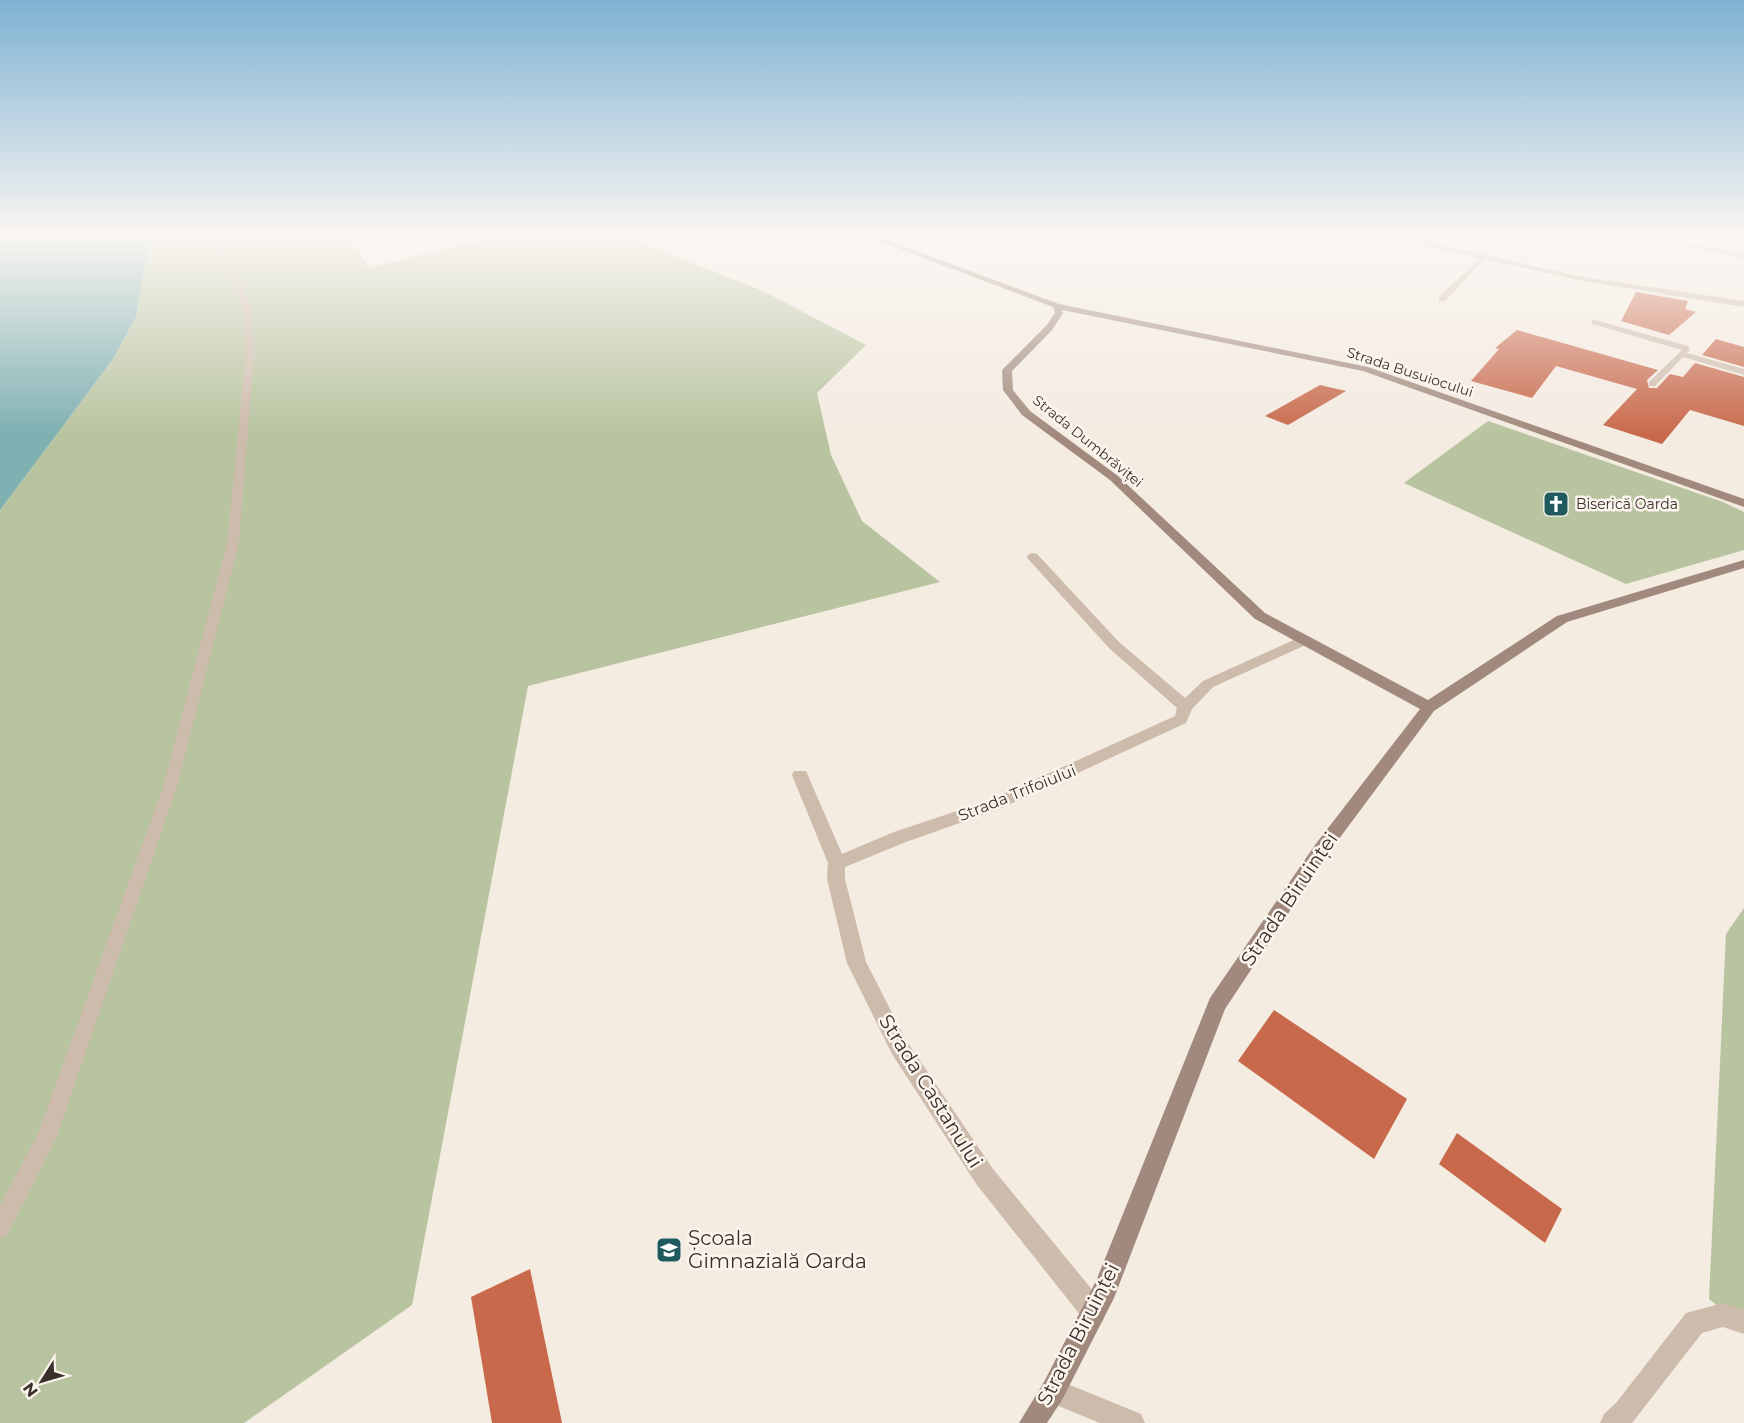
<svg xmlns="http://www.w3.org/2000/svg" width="1744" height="1423" viewBox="0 0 1744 1423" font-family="Montserrat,sans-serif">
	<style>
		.green { fill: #b8c4a0 }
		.water { fill: #7fb0b2 }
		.building { fill: #c8694b }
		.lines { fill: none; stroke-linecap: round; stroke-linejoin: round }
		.service { fill: #cdbbac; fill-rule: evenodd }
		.minor { fill: #cdbbac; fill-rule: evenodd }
		.secondary { fill: #a18a7d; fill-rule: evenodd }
		.labels { text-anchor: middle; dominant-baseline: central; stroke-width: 5; stroke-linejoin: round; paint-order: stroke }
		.far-street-label { font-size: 14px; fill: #3b302b; stroke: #fbf5ee }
		.far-poi-label { font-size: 14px; fill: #3b302b; stroke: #fbf5ee; text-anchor: start }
		.street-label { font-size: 16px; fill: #3b302b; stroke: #fbf5ee }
		.near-street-label { font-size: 20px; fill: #3b302b; stroke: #fbf5ee }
		.near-poi-label { font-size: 20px; fill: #3b302b; stroke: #fbf5ee; text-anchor: start }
	</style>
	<rect width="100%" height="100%" fill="#f4ebe1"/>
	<!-- green -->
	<g class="green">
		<path d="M 156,236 L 349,236 L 369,268 L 495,236 L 625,236 L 763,291 L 866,345 L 817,393 L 831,455 L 862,521 L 940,582 L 528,686 L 412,1305 L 244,1423 L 0,1423 L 0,510 L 113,359 L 136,317 L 148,248 Z"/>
		<path d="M 1488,421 L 1723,502 L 1744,512 L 1744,550 L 1626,584 L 1404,483 Z"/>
		<path d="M 1744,908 L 1744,1327 L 1709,1299 L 1726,934 Z"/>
	</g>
	<!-- water -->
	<path class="water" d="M 0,236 L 156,236 L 148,248 L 136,317 L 113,359 L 0,510 Z"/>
	<!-- building -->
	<g class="building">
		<path d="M 1636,292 L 1688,301 L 1685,309 L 1696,312 L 1669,335 L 1621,321 Z"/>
		<path d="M 1517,330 L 1658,370 L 1647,380 L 1649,388 L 1657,388 L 1670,374 L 1683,377 L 1695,363 L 1744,377 L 1744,426 L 1690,410 L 1662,444 L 1603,425 L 1637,389 L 1556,366 L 1532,398 L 1471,381 L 1499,349 L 1495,348 Z"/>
		<path d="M 1716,339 L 1744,347 L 1744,367 L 1702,355 Z"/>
		<path d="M 1320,385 L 1346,391 L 1288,425 L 1265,416 Z"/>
		<path d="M 1274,1010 L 1407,1099 L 1374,1159 L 1238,1061 Z"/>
		<path d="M 1457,1133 L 1562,1209 L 1545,1243 L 1439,1164 Z"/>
		<path d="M 530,1269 L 562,1423 L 492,1423 L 471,1297 Z"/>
	</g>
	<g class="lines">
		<!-- service -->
		<g class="service">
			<path d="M 218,236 L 224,236 L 222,248 L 246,292 L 252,317 L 254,354 L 239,543 L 177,787 L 57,1136 L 7,1235 L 0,1238 L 0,1206 L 39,1131 L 163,787 L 227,543 L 246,354 L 244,317 L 238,292 L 216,248 Z"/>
			<path d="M 1482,256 L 1487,257 L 1445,301 L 1439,301 L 1439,297 Z"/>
			<path d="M 1595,320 L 1688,346 L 1690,350 L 1687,353 L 1744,369 L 1744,375 L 1683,357 L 1655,386 L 1649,386 L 1649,382 L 1682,350 L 1592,324 L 1592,320 Z"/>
		</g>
		<!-- minor -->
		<g class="minor">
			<path d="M 1631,236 L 1648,236 L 1744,254 L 1744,258 Z"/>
			<path d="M 1421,240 L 1577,276 L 1744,301 L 1744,307 L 1577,280 L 1418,244 L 1418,240 Z"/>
			<path d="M 1033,553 L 1037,554 L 1119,642 L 1185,698 L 1203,681 L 1298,638 L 1308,638 L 1310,641 L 1308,644 L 1213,687 L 1192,709 L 1186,723 L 1002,808 L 906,842 L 845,867 L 845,879 L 866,962 L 906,1040 L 993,1169 L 1103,1303 L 1106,1312 L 1103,1321 L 1094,1324 L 1085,1321 L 977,1185 L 892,1054 L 847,963 L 827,879 L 828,863 L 792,775 L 794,771 L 806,771 L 842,854 L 894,832 L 990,800 L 1175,716 L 1177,708 L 1109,648 L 1029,560 L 1027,557 L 1029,554 Z"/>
			<path d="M 1723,1303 L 1744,1310 L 1744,1334 L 1723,1327 L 1702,1333 L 1632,1423 L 1600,1423 L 1604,1414 L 1616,1403 L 1686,1313 Z"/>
			<path d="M 1053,1378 L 1141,1414 L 1145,1423 L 1100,1423 L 1044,1400 L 1040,1391 L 1044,1382 Z"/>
		</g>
		<!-- secondary -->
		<path class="secondary" d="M 865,236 L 876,236 L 1059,304 L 1368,367 L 1744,499 L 1744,507 L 1363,371 L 1062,310 L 1063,313 L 1052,330 L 1012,371 L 1013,390 L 1030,411 L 1118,476 L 1265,613 L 1428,700 L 1557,616 L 1744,560 L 1744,568 L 1567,622 L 1434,711 L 1327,855 L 1225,1009 L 1114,1298 L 1062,1400 L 1047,1423 L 1019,1423 L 1044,1382 L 1096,1281 L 1210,998 L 1315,845 L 1420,709 L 1255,619 L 1110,480 L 1022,415 L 1003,390 L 1002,370 L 1046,326 L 1055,313 L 1053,307 Z"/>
	</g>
	<!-- sky -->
	<linearGradient id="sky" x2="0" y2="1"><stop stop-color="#7eb2d2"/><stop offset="0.54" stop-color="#faf6f2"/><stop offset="1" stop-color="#faf6f2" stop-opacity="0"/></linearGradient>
	<rect width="1744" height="435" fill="url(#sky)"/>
	<!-- icons -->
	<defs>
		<g id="church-square" transform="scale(1.35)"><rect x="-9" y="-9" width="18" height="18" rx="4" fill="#1f5a5e" stroke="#fbf5ee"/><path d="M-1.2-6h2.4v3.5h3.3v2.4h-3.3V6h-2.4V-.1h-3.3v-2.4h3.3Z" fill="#fff"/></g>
		<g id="school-square" transform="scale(1.35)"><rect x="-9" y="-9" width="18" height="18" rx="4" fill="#1f5a5e" stroke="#fbf5ee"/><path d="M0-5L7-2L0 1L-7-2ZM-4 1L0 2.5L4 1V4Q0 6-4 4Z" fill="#fff"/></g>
	</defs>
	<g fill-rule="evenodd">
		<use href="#church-square" x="1556" y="504"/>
		<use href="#school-square" x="669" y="1250"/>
	</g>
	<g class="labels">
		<!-- far-street labels -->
		<g class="far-street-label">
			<text transform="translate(1410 372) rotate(18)">Strada Busuiocului</text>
			<text transform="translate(1088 441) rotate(39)">Strada Dumbrăviței</text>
		</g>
		<!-- far-poi labels -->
		<g class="far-poi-label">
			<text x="1576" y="504">Biserică Oarda</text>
		</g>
		<!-- street labels -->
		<g class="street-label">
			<text transform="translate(1017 793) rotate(-22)">Strada Trifoiului</text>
		</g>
		<!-- near-street labels -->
		<g class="near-street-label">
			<text transform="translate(1289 899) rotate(-56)">Strada Biruinței</text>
			<text transform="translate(931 1091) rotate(58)">Strada Castanului</text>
			<text transform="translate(1078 1334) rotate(-63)">Strada Biruinței</text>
		</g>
		<!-- near-poi labels -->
		<g class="near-poi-label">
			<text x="688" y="1238">Școala<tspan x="688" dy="23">Gimnazială Oarda</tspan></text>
		</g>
	</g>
	<!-- north arrow -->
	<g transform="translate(42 1381) rotate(233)" stroke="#fbf5ee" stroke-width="4.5" paint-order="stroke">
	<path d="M0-4.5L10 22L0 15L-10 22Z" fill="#3b302b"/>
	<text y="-9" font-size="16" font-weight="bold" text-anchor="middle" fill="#3b302b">N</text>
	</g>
</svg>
